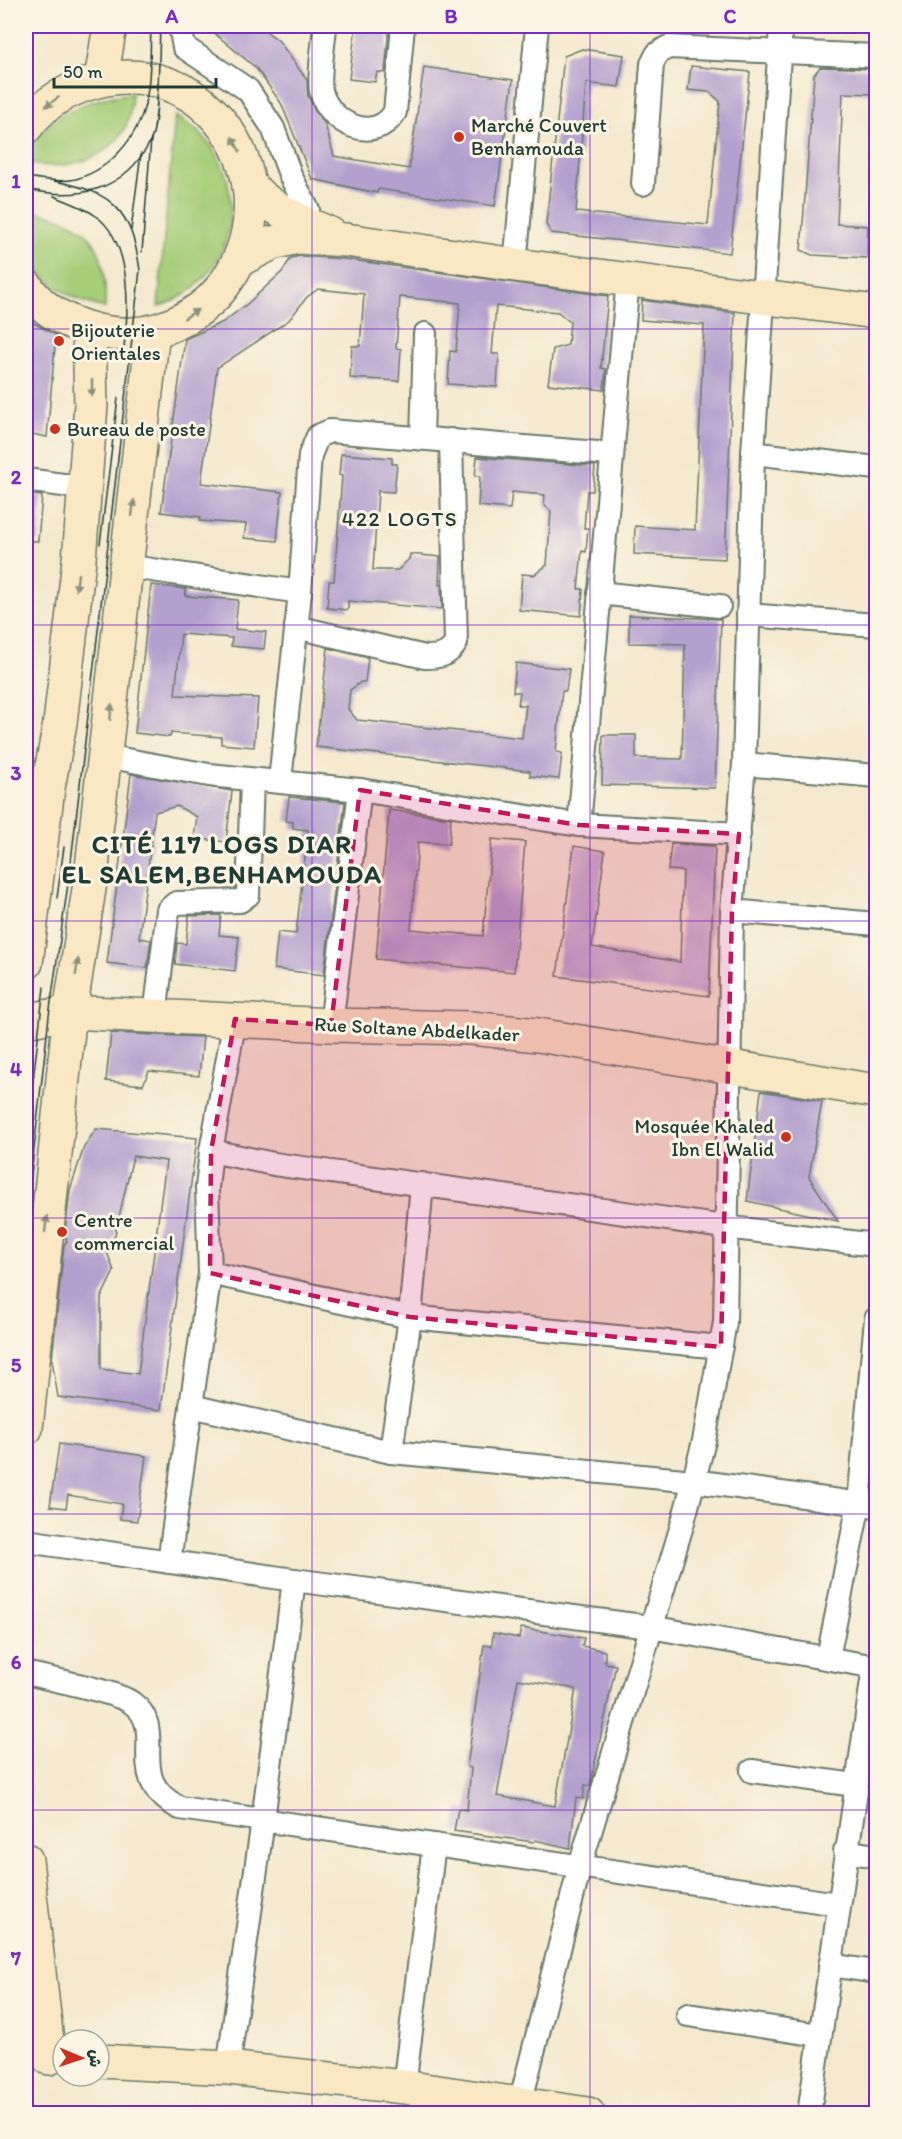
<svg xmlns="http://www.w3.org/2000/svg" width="902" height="2139" viewBox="0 0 902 2139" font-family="Itim,'Playpen Sans Arabic',sans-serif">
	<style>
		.grass { fill: #a6cd78; stroke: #628556; stroke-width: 1.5 }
		.building { fill: #b4a0ce; fill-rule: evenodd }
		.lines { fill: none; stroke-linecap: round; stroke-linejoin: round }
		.street-casing { stroke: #6a796a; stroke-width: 26 }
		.secondary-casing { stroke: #6a796a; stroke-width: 36 }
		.street { stroke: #fff; stroke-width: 22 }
		.secondary { stroke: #fae7c3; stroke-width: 33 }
		.tram { stroke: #1f3d34; stroke-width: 1.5 }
		.oneway { fill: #8c927c }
		.marked { fill: #c2185b; fill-opacity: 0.2; stroke: #c2185b; stroke-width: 4.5; stroke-dasharray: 12 8; stroke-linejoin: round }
		.grid { fill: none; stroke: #7b2cbf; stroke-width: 1.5; stroke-opacity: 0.55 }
		.poi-dot { fill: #c8321e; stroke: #fcf5e5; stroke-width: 2 }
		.labels { text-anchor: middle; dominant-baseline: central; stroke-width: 6; stroke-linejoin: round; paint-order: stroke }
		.poi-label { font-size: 20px; fill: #1f3d34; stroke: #fcf5e5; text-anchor: start }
		.street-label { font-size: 20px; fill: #1f3d34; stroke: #fcf5e5 }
		.neighbourhood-label { font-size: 21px; letter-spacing: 1.5px; fill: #1f3d34; stroke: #fcf5e5 }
		.district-label { font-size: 26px; font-weight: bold; letter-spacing: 1.5px; fill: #1f3d34; stroke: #fcf5e5 }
		.neatline { fill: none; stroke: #7b2cbf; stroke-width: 2 }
		.grid-label { font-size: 20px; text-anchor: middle; font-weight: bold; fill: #7b2cbf }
	</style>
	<rect width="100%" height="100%" fill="#fcf5e5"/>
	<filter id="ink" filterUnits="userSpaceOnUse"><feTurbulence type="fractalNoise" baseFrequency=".0167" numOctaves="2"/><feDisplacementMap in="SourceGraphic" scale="12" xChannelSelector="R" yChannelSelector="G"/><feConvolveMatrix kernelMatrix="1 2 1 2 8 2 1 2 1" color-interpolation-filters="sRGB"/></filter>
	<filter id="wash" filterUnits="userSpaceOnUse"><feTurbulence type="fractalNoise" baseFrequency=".008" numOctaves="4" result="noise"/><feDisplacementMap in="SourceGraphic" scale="24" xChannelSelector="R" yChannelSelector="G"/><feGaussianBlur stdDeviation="1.35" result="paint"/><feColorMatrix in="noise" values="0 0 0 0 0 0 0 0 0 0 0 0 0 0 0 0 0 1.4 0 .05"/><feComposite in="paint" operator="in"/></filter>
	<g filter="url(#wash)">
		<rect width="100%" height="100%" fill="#f4e9ce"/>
		<!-- grass -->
		<g class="grass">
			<path d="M 132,93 C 131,106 130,122 122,133 C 101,164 59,170 26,163 C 25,149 33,141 43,131 C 69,105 97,98 132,93 Z"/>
			<path d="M 175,116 C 257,157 246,280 158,307 Z"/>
			<path d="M 26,209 C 91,223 107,240 105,308 C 75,301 38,282 27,251 C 22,240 25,221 26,209 Z"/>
		</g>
		<g id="blocks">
			<!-- building -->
			<g class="building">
				<path d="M 206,26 L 259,26 L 279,41 L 307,80 L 308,96 L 315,111 L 325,124 L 334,156 L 409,169 L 424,67 L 513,80 L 495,206 L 378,189 L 377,193 L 312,179 L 281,103 L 256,68 Z"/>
				<path d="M 356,26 L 389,26 L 385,73 L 377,72 L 375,82 L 349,79 Z"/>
				<path d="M 582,49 L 624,55 L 619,87 L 586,83 L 576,212 L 708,225 L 720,101 L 709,92 L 688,90 L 691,66 L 750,72 L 730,253 L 551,233 L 546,224 L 564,56 Z"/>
				<path d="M 820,67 L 876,69 L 876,94 L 843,93 L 837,224 L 868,226 L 867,258 L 812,255 L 801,250 L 814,75 Z"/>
				<path d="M 300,256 L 344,259 L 608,296 L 601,368 L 606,369 L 604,390 L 548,384 L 553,349 L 568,345 L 570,322 L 558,312 L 496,306 L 492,354 L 499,354 L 497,387 L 448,384 L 450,351 L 456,352 L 460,303 L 400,297 L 396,348 L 401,349 L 399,381 L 350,378 L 352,346 L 360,346 L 364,294 L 318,289 L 307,297 L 289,320 L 217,368 L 201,483 L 282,492 L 277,541 L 244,538 L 246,524 L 200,521 L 201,517 L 161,512 L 185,339 L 223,322 L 246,305 L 282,272 L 291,258 Z"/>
				<path d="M 642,300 L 735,313 L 725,559 L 634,554 L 635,526 L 695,530 L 704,325 L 641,320 Z"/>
				<path d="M 26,319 L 56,335 L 47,437 L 26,433 Z"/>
				<path d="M 341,454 L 392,458 L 392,464 L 397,464 L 394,492 L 378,491 L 373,570 L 398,570 L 409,559 L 410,554 L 440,557 L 439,585 L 441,585 L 442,609 L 348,601 L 348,610 L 327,608 L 329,581 L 334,581 L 342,476 L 339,475 Z"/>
				<path d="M 477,457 L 595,466 L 593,491 L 587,491 L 584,528 L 588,528 L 586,552 L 582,551 L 578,589 L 583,589 L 581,616 L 519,610 L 522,574 L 534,575 L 547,565 L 551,511 L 544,505 L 545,495 L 512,492 L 510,509 L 478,506 L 480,476 L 475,476 Z"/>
				<path d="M 26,494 L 42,496 L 38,541 L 26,541 Z"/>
				<path d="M 151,585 L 186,589 L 185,596 L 238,600 L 235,629 L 266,632 L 264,649 L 231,646 L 232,638 L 181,634 L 175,695 L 258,698 L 254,747 L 221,744 L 221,737 L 171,733 L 170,737 L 135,733 Z"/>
				<path d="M 629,615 L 721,619 L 715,788 L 602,785 L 603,735 L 636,735 L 636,758 L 682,759 L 685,644 L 629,643 Z"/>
				<path d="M 328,648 L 368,658 L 365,682 L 361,682 L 350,690 L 348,709 L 357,720 L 522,738 L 526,705 L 518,705 L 520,692 L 513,692 L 516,663 L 569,669 L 566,691 L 562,691 L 556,752 L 562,753 L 559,779 L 530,776 L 530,771 L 316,747 Z"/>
				<path d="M 131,774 L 232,791 L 226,842 L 194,838 L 197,817 L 177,806 L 155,812 L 139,938 L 151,940 L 147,968 L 107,963 Z"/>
				<path d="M 289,797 L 345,802 L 324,975 L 274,969 L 278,932 L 296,934 L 308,830 L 293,828 L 293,822 L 286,821 Z"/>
				<path d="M 389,810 L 451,818 L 449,844 L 418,842 L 411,929 L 483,936 L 492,839 L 525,842 L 514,972 L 376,959 Z"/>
				<path d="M 671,844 L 715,846 L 709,996 L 557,976 L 574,846 L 605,851 L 592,947 L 680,962 L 683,871 L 668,870 Z"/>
				<path d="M 221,915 L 219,935 L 239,937 L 235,971 L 175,964 L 177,943 L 186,944 L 189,916 Z"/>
				<path d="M 111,1033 L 203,1037 L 199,1076 L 149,1071 L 143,1085 L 106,1081 Z"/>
				<path d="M 761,1091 L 822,1101 L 809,1177 L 838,1221 L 747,1201 Z"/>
				<path d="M 96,1129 L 197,1138 L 161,1410 L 58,1397 L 52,1360 L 64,1245 L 67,1241 L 65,1233 L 70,1190 L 84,1147 ZM 133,1156 L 166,1161 L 138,1374 L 101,1369 L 101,1298 L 114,1271 L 107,1252 L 115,1235 Z"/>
				<path d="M 59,1444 L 146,1456 L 137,1521 L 120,1519 L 122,1504 L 68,1495 L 66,1508 L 50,1506 Z"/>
				<path d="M 521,1628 L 584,1638 L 582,1646 L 605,1651 L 605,1663 L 616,1665 L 590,1786 L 585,1785 L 583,1799 L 576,1798 L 570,1848 L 535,1840 L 534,1842 L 454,1831 L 458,1809 L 467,1810 L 471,1768 L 467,1767 L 484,1645 L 492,1646 L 493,1633 L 519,1638 ZM 518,1679 L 576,1689 L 555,1806 L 497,1796 Z"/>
			</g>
		</g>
	</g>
	<g filter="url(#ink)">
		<use href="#blocks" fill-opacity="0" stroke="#6a796a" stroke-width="1.5"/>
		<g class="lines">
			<!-- street casing -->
			<g class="street-casing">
				<g id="street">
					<path d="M 180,26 L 184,47 L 248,90 L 273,128 L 291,177 L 308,210 L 308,224"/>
					<path d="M 325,26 C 324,41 318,78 321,91 C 329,124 375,145 395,112 L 403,26"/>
					<path d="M 643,184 L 652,64 L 657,54 L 668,47 L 876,56"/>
					<path d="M 515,265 L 537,26"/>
					<path d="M 422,438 L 425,334"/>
					<path d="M 753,453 L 876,468"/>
					<path d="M 26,480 L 85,488"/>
					<path d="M 125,566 L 300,592"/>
					<path d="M 599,593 L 719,606"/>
					<path d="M 748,615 L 876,625"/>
					<path d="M 296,627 L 425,657 C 439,657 448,656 456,643 L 451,440"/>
					<path d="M 105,756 L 209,775 L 360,790 L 579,825 L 739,834"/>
					<path d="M 744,764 L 876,776"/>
					<path d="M 280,781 L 300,592 L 310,455 L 318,436 L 330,431 L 610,454"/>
					<path d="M 26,784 L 48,788"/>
					<path d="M 579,825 L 628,279"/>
					<path d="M 732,911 L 876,924"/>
					<path d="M 155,1015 L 168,910 L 176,903 L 240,901 L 248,895 L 252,780"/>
					<path d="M 331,1025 L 360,790"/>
					<path d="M 211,1151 L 274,1164 L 725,1227 L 876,1245"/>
					<path d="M 210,1273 L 410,1317 L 721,1347"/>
					<path d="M 191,1406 L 391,1452 L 694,1481 L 876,1506"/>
					<path d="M 391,1452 L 410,1317 L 422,1184"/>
					<path d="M 26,1541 L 294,1580 L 650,1627 L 876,1667"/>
					<path d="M 169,1562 L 210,1273 L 207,1188 L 211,1151 L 235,1019"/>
					<path d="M 828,1658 L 859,1503 L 876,1319"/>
					<path d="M 26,1673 C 48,1679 116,1691 132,1703 C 170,1730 121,1779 180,1808 L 838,1904"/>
					<path d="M 752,1771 L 855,1785"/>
					<path d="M 845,1851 L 876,1856"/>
					<path d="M 830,1965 L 876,1972"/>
					<path d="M 688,2015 L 819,2035"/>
					<path d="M 228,2068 L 263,1820 L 294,1580"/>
					<path d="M 404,2087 L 434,1845"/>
					<path d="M 520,2104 L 580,1866 L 683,1522 L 704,1441 L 725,1322 L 732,911 L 744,764 L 753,453 L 781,26"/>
					<path d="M 809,2114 L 874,1667"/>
				</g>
			</g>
			<!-- secondary casing -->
			<g class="secondary-casing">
				<g id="secondary">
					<path d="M 101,79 L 110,26"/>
					<path d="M 26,127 C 40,107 60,94 84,85 C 202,43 295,178 228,279 C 208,310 170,332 133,334 C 96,336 47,319 26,286"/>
					<path d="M 251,187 C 273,211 301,221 330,234"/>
					<path d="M 241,259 L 272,243 L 298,237 L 346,240 L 515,265 L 876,312"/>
					<path d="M 26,963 L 48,788 L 60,723 L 79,560 L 91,405 L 89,329"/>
					<path d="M 26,1021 L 70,1012 L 331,1025 L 471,1028 L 538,1035 L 876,1091"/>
					<path d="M 26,1428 L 70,1012 L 91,876 L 153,331"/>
					<path d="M 26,1860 L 49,2058"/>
					<path d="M 99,2061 L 228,2068 L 404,2087 L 588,2114"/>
				</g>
			</g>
			<!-- street -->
			<use href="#street" class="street"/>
			<!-- secondary -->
			<use href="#secondary" class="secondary"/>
			<!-- tram -->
			<g class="tram">
				<path d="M 26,177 C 42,179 60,183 76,179 C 114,168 141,133 147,95 C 151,73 150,48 151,26"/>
				<path d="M 26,189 C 77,201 125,192 151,140 C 159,122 159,49 160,26"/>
				<path d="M 54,196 C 68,202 84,207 96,216 C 132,243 129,308 124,347"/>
				<path d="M 131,230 L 141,153"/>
				<path d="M 142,252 L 151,139"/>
				<path d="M 100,544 L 118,398"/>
				<path d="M 57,898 L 64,847"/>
				<path d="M 26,1140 L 44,987"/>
				<path d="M 26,1220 L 49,1016 L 70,870 L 140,270 C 131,210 114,192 54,181"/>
			</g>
		</g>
		<!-- one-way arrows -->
		<defs><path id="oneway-solid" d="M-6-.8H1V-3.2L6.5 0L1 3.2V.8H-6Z" transform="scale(1.5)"/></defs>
		<g class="oneway">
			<use href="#oneway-solid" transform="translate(52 102) rotate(144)"/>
			<use href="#oneway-solid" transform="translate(236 144) rotate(-118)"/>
			<use href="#oneway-solid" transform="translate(191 314) rotate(-33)"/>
			<use href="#oneway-solid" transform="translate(92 388) rotate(90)"/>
			<use href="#oneway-solid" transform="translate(133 508) rotate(-83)"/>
			<use href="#oneway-solid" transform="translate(77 582) rotate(97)"/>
			<use href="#oneway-solid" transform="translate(111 712) rotate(-84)"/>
			<use href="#oneway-solid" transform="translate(77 967) rotate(-81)"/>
			<use href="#oneway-solid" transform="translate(46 1224) rotate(-83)"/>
		</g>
	</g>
	<!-- marked area -->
	<path class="marked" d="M 360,790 L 579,825 L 739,834 L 732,911 L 721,1347 L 410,1317 L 210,1273 L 211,1151 L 235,1019 L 331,1025 Z"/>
	<!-- grid -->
	<path class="grid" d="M 312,26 L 312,2114M 590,26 L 590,2114M 26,329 L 876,329M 26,625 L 876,625M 26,921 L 876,921M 26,1218 L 876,1218M 26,1514 L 876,1514M 26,1810 L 876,1810"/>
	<!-- markers -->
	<g class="poi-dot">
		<circle cx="459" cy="137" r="6"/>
		<circle cx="59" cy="341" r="6"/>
		<circle cx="55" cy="429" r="6"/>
		<circle cx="786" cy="1137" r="6"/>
		<circle cx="62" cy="1232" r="6"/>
	</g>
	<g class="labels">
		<!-- poi labels -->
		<g class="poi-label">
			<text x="471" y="125">Marché Couvert<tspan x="471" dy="23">Benhamouda</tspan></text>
			<text x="71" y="330">Bijouterie<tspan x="71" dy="23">Orientales</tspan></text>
			<text x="67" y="429">Bureau de poste</text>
			<text x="774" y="1126" text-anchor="end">Mosquée Khaled<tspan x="774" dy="23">Ibn El Walid</tspan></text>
			<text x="74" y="1220">Centre<tspan x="74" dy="23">commercial</tspan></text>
		</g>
		<!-- street labels -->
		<g class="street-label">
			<text transform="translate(417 1029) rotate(3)">Rue Soltane Abdelkader</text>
		</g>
		<!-- neighbourhood labels -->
		<g class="neighbourhood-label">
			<text x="400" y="518">422 LOGTS</text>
		</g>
		<!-- district labels -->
		<g class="district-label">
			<text x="222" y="844">CITÉ 117 LOGS DIAR<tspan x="222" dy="30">EL SALEM,BENHAMOUDA</tspan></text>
		</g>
	</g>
	<!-- margin -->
	<rect width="902" height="2139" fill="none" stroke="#fcf5e5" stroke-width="66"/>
	<!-- north arrow -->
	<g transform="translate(81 2058) rotate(92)"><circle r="28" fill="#fcf5e5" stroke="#a4ab9e" stroke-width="1.5"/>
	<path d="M0-4.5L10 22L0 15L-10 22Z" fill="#c8321e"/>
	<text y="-9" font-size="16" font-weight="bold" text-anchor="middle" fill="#1f3d34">ش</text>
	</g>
	<!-- scale -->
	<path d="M54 78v9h162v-9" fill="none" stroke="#1f3d34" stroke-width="3"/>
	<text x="63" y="78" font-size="18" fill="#1f3d34" stroke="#fcf5e5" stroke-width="4.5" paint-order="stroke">50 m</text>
	<rect x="33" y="33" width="836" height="2073" class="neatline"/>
	<g class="grid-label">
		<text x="172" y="23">A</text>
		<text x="451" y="23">B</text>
		<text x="730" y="23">C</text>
		<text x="16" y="188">1</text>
		<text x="16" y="484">2</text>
		<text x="16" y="780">3</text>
		<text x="16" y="1076">4</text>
		<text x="16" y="1372">5</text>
		<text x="16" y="1669">6</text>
		<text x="16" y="1965">7</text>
	</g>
</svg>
